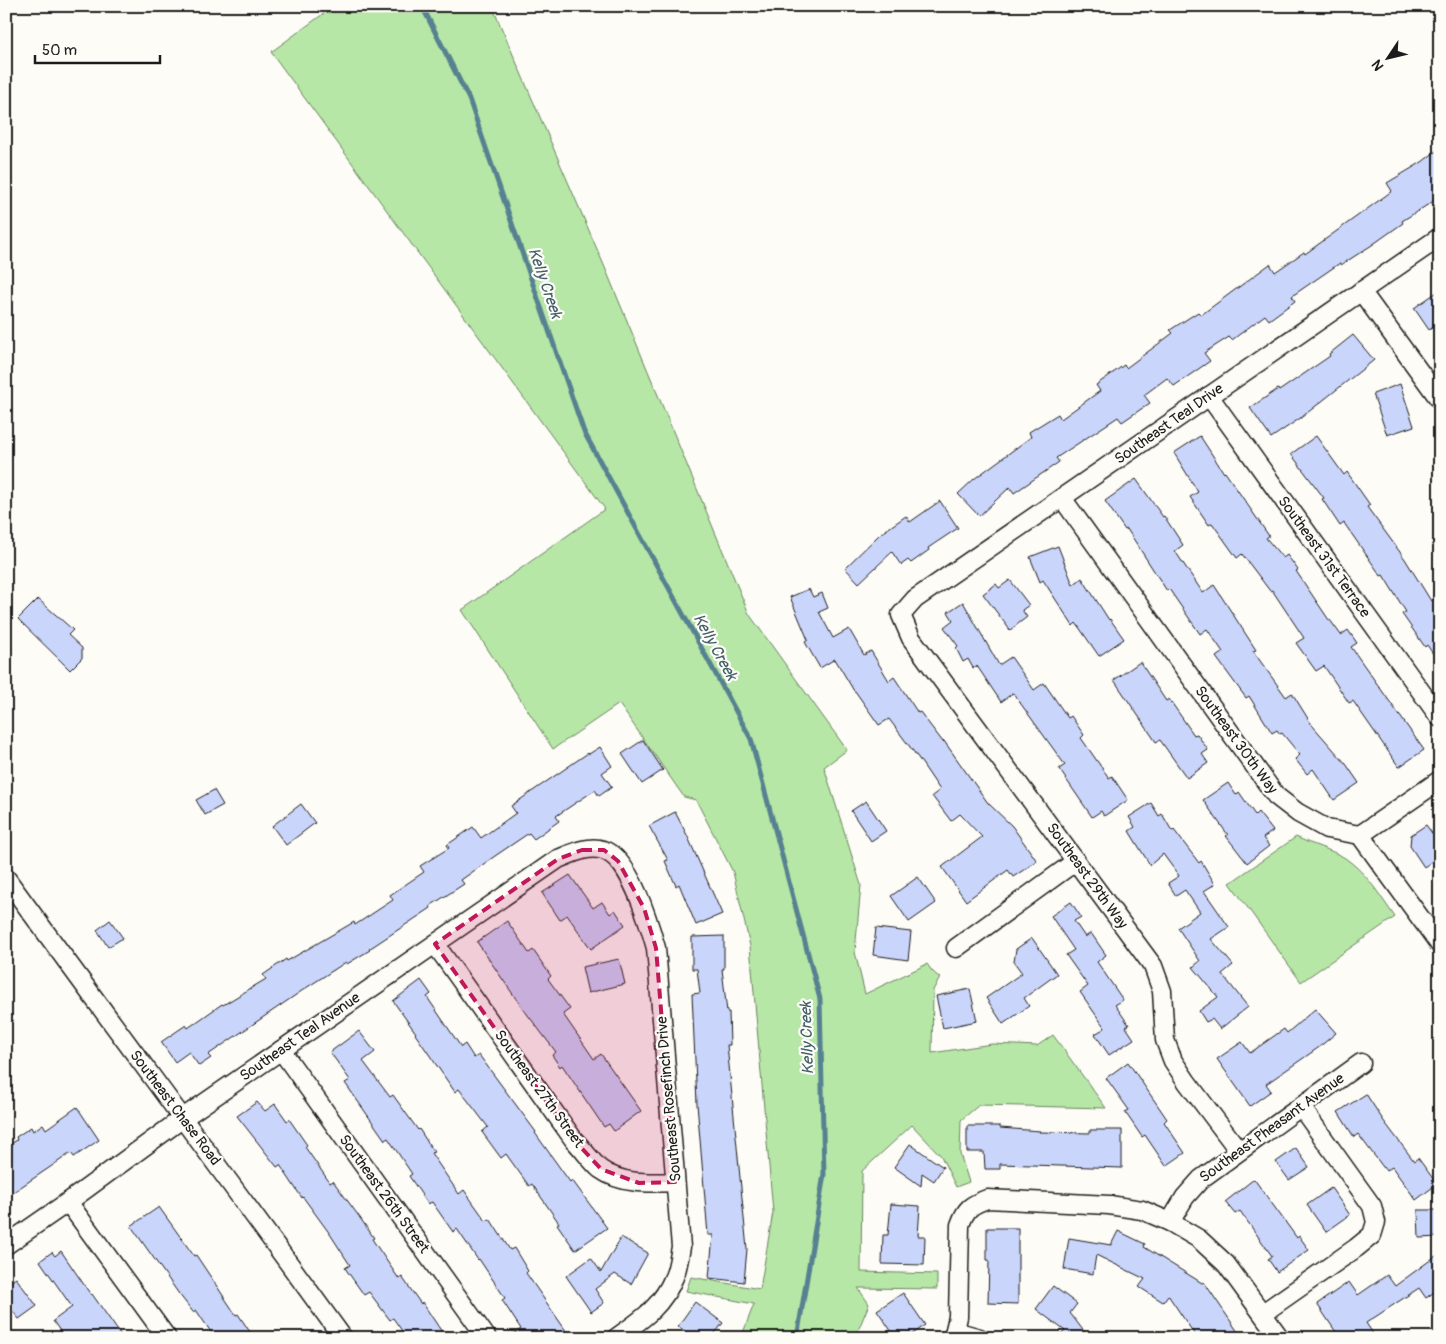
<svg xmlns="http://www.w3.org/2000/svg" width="1446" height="1344" viewBox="0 0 1446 1344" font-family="Pangolin,sans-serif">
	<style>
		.green { fill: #b7e7a6; stroke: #6a8261 }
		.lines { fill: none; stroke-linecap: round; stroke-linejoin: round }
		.stream { stroke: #578191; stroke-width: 5 }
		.building { fill: #cad5fc; stroke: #1c1c1c }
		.minor-casing { stroke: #1c1c1c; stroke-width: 21 }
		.minor { stroke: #fdfcf7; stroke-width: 18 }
		.marked { fill: #c2185b; fill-opacity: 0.2; stroke: #c2185b; stroke-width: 4; stroke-dasharray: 10 6; stroke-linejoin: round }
		.labels { text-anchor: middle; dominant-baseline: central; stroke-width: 4.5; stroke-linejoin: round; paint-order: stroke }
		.street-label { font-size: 15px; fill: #1c1c1c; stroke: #fdfcf7 }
		.water-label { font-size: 16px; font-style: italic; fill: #43606a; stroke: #fdfcf7 }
	</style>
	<rect width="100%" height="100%" fill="#fdfcf7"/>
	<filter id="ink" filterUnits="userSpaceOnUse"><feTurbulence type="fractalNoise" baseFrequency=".02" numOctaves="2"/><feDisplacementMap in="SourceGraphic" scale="10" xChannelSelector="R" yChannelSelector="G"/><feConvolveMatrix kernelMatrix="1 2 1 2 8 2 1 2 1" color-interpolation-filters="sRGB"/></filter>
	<g filter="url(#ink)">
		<!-- green -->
		<g class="green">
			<path d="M 334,6 L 492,6 L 603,263 L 749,614 L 847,750 L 824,767 L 861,885 L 855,952 L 865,994 L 927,964 L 932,971 L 940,978 L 933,990 L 932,1053 L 992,1044 L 1037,1046 L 1053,1035 L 1106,1108 L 979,1105 L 961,1120 L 960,1154 L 969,1182 L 956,1187 L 941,1156 L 912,1125 L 862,1171 L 861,1272 L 937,1274 L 937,1289 L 858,1288 L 869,1304 L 855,1338 L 741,1338 L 754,1304 L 686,1291 L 691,1277 L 760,1289 L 773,1212 L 750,946 L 733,872 L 696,800 L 684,797 L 619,704 L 553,749 L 462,610 L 605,509 L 271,52 Z"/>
			<path d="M 1296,837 C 1312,845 1330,849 1345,858 C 1367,873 1380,896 1395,917 L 1301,982 L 1230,883 Z"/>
		</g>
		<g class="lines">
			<!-- stream -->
			<path class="stream" d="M 422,6 L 469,99 L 584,432 L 751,739 L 820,999 L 824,1174 L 797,1338"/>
		</g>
		<!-- building -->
		<g class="building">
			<path d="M 1440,148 L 1440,197 L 1402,221 L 1403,223 L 1372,245 L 1341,265 L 1340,263 L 1292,296 L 1295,301 L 1269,320 L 1265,315 L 1232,340 L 1229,337 L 1204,353 L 1210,361 L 1174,386 L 1167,378 L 1144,395 L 1150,403 L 1122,422 L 1118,417 L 1056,458 L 1059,462 L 1014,493 L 1010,487 L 979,516 L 958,494 L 974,479 L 1031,437 L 1029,432 L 1058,414 L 1061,419 L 1100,391 L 1096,385 L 1124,365 L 1126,368 L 1173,333 L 1170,330 L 1198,312 L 1201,315 L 1270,264 L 1275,272 L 1304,252 L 1305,254 L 1392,191 L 1387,183 L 1422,162 Z"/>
			<path d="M 1440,290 L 1440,323 L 1429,330 L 1414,308 Z"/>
			<path d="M 1353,335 L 1374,360 L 1302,417 L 1271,438 L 1250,408 L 1278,389 L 1279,391 L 1330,356 L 1329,354 Z"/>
			<path d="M 1400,384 L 1414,426 L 1387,435 L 1373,394 Z"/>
			<path d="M 1200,436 L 1224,473 L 1225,472 L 1269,536 L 1266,538 L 1283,558 L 1287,555 L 1298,570 L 1296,571 L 1329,620 L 1330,620 L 1341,635 L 1348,630 L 1357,643 L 1351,647 L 1424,750 L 1399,767 L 1353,701 L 1349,703 L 1324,666 L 1316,671 L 1296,643 L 1304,638 L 1272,590 L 1270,591 L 1242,554 L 1237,558 L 1212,523 L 1209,525 L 1190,497 L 1198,492 L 1174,453 Z"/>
			<path d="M 1316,436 L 1344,475 L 1347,472 L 1370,505 L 1367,507 L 1405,559 L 1431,601 L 1440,595 L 1440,664 L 1427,645 L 1425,647 L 1402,614 L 1406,612 L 1383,575 L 1381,576 L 1344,523 L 1340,526 L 1322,499 L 1324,498 L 1291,454 Z"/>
			<path d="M 1136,479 L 1163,517 L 1164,516 L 1183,545 L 1175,551 L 1203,593 L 1214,585 L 1256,650 L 1253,651 L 1286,697 L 1292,693 L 1312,725 L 1346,764 L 1359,783 L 1334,800 L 1313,769 L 1307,774 L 1295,759 L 1300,755 L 1282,733 L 1280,734 L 1277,730 L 1272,733 L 1249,696 L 1246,698 L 1216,657 L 1223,652 L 1207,629 L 1200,634 L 1169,589 L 1167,591 L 1127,529 L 1125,530 L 1105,501 Z"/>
			<path d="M 940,501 L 958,528 L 928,548 L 929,550 L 911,563 L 908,560 L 901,565 L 892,552 L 859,583 L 845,568 L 880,534 L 906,516 L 910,522 Z"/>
			<path d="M 1058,546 L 1073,585 L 1082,578 L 1109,620 L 1110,619 L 1124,639 L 1099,656 L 1076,623 L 1073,626 L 1043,580 L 1040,582 L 1030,557 Z"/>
			<path d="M 1010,580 L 1029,605 L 1022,610 L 1027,617 L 1010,630 L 983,594 L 996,584 L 999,588 Z"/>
			<path d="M 809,589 L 813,597 L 822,593 L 828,608 L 819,612 L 833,638 L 849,629 L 864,655 L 871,651 L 889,681 L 894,677 L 918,713 L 920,712 L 943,742 L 944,741 L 988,803 L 1012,826 L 1037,861 L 1013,877 L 1008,870 L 966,901 L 942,867 L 982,837 L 960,814 L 951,821 L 932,796 L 940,790 L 919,759 L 889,719 L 879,725 L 855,691 L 854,691 L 835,659 L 820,668 L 805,642 L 808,640 L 790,597 Z"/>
			<path d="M 38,599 L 73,630 L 68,635 L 82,648 L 82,658 L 70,670 L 18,619 Z"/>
			<path d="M 963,602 L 999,665 L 1011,657 L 1034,690 L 1044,683 L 1068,718 L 1071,716 L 1084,735 L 1081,738 L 1109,778 L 1112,776 L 1128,800 L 1104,816 L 1101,811 L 1092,817 L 1059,769 L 1065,765 L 1013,693 L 1001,702 L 977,666 L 973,668 L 968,659 L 963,662 L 956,648 L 958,646 L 944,627 L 953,620 L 948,612 Z"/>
			<path d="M 1140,662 L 1166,701 L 1169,699 L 1194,735 L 1197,734 L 1208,750 L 1202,754 L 1208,763 L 1187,778 L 1160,740 L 1156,742 L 1114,680 Z"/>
			<path d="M 643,740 L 663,770 L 642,784 L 622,754 Z"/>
			<path d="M 600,747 L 612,766 L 602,773 L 612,787 L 599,796 L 595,790 L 556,816 L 559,821 L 534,839 L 529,833 L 495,856 L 461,880 L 464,884 L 430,906 L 431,908 L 369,949 L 370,950 L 347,964 L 346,962 L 306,988 L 208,1055 L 211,1058 L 199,1066 L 189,1052 L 175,1062 L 161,1042 L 186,1025 L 188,1028 L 222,1004 L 223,1005 L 266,979 L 263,975 L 286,959 L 287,961 L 354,922 L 355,925 L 393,900 L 390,895 L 424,872 L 420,866 L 449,848 L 447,845 L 473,827 L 481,838 L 516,813 L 511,806 L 588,753 L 589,754 Z"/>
			<path d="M 1228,783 L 1236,795 L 1239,792 L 1255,815 L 1258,812 L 1273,831 L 1263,838 L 1269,846 L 1247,863 L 1226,836 L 1228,835 L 1203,800 Z"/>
			<path d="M 214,790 L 223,805 L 205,815 L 196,800 Z"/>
			<path d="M 866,801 L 886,831 L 871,841 L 851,811 Z"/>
			<path d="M 1151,803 L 1159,816 L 1162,814 L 1172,831 L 1174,830 L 1199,863 L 1201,861 L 1215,884 L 1204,891 L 1229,927 L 1211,939 L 1233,965 L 1222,974 L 1248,1007 L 1220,1029 L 1212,1019 L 1206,1022 L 1199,1011 L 1218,997 L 1193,967 L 1200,961 L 1178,928 L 1200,912 L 1185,890 L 1176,896 L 1168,883 L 1179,876 L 1163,854 L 1150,865 L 1129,831 L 1135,827 L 1129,817 Z"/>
			<path d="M 301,804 L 315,823 L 286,845 L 272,826 Z"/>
			<path d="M 675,812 L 687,835 L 722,914 L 696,925 L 679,884 L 676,886 L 665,861 L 668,860 L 649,826 Z"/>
			<path d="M 1426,825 L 1440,844 L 1440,856 L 1424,867 L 1410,846 L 1411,835 Z"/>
			<path d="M 570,875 L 593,908 L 602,902 L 610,914 L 615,910 L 625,925 L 591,949 L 567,915 L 560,920 L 542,893 Z"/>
			<path d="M 918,877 L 936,903 L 909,922 L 891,896 Z"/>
			<path d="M 1071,902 L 1081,917 L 1074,921 L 1085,937 L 1091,933 L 1106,955 L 1097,962 L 1123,1000 L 1115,1005 L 1129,1025 L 1126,1027 L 1134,1039 L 1109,1055 L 1095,1034 L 1105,1028 L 1080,992 L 1088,986 L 1066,955 L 1074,950 L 1051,916 Z"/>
			<path d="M 110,920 L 123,938 L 108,947 L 97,930 Z"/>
			<path d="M 507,921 L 529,953 L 533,950 L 551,976 L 548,979 L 570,1009 L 563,1014 L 594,1059 L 601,1054 L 641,1111 L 614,1131 L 609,1124 L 604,1127 L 562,1065 L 560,1067 L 552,1055 L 556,1052 L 521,1006 L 477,942 Z"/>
			<path d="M 876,928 L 911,932 L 908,960 L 873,955 Z"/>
			<path d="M 724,936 L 724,969 L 722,969 L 727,1012 L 729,1012 L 730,1045 L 727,1045 L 747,1249 L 744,1282 L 709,1278 L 713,1235 L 708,1235 L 697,1104 L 692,994 L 700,993 L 697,969 L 692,969 L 692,937 Z"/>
			<path d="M 1032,938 L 1057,974 L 1024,998 L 1029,1006 L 1003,1024 L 986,998 L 1022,973 L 1014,962 L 1016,949 Z"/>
			<path d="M 619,959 L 625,984 L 588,993 L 582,967 Z"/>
			<path d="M 421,980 L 431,994 L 427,997 L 461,1047 L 465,1044 L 474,1058 L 479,1055 L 536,1132 L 535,1133 L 570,1182 L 572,1180 L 607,1228 L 575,1250 L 557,1224 L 559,1223 L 532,1184 L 529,1186 L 506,1154 L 501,1158 L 482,1132 L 488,1127 L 459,1089 L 455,1092 L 415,1034 L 416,1033 L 393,1001 Z"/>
			<path d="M 970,989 L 977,1021 L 943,1028 L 936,996 Z"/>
			<path d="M 1315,1009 L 1336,1033 L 1318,1048 L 1266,1084 L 1271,1091 L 1250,1106 L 1217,1059 L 1242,1042 L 1250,1053 L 1284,1029 L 1287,1033 Z"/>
			<path d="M 359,1031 L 375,1052 L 363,1061 L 390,1097 L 393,1095 L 418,1130 L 419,1129 L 434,1152 L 431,1153 L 459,1194 L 464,1190 L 486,1221 L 490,1219 L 510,1250 L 514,1248 L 528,1271 L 526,1273 L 571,1338 L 508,1338 L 521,1329 L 502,1300 L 505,1298 L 479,1259 L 478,1260 L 457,1229 L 453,1232 L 432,1202 L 428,1204 L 409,1176 L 412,1174 L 388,1138 L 385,1140 L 345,1083 L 350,1080 L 330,1052 Z"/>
			<path d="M 1128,1062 L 1167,1119 L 1164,1122 L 1185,1153 L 1166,1166 L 1145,1135 L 1142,1137 L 1125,1112 L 1129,1110 L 1106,1078 Z"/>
			<path d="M 1366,1094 L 1383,1120 L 1414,1161 L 1418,1158 L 1437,1184 L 1416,1200 L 1392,1167 L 1386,1171 L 1358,1134 L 1354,1137 L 1338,1112 Z"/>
			<path d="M 257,1102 L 265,1111 L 275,1104 L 287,1121 L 289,1119 L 307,1145 L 305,1147 L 330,1183 L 333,1181 L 358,1215 L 374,1238 L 372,1239 L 399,1279 L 402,1277 L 421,1304 L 422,1302 L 446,1338 L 407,1338 L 393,1318 L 390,1320 L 369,1292 L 364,1295 L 345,1268 L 350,1265 L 330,1234 L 303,1197 L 302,1198 L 280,1165 L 277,1167 L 237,1116 Z"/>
			<path d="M 77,1107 L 99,1140 L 74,1157 L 71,1153 L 6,1197 L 6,1147 L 17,1140 L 16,1137 L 31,1127 L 33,1131 L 43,1124 L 46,1129 Z"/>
			<path d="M 967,1126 L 1000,1126 L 1000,1128 L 1040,1131 L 1039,1132 L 1090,1133 L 1090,1130 L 1122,1130 L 1122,1168 L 1000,1164 L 1000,1169 L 985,1169 L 984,1152 L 967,1152 Z"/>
			<path d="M 910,1144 L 943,1167 L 934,1181 L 922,1173 L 921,1186 L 894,1167 Z"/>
			<path d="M 1296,1148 L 1309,1167 L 1289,1180 L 1276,1162 Z"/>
			<path d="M 1254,1179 L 1297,1238 L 1299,1236 L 1309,1250 L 1277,1272 L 1268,1259 L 1272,1256 L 1240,1211 L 1235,1214 L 1225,1202 Z"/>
			<path d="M 1331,1188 L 1350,1215 L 1326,1232 L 1307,1205 Z"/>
			<path d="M 891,1204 L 920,1206 L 918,1236 L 925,1236 L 924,1265 L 882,1264 L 883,1235 L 888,1235 Z"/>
			<path d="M 159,1207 L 194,1256 L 196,1255 L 236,1315 L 238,1314 L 254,1338 L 215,1338 L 196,1310 L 193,1312 L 179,1294 L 131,1226 Z"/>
			<path d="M 1418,1210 L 1440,1210 L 1440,1237 L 1419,1238 Z"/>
			<path d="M 987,1228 L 1018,1228 L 1018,1304 L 988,1303 L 989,1260 L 987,1260 Z"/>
			<path d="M 1118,1231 L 1145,1244 L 1144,1247 L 1202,1283 L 1204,1282 L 1242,1338 L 1197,1338 L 1168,1295 L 1163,1302 L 1139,1287 L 1145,1279 L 1096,1255 L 1093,1274 L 1064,1269 L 1069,1238 L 1111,1245 Z"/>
			<path d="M 621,1237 L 648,1253 L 631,1284 L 615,1274 L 595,1289 L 604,1303 L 591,1312 L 566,1276 L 591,1258 L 601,1272 Z"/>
			<path d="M 61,1251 L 91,1295 L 92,1294 L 123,1338 L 65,1338 L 53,1321 L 72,1307 L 40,1261 L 52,1252 L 55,1256 Z"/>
			<path d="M 1440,1253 L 1440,1288 L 1426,1298 L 1419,1288 L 1366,1323 L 1376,1338 L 1340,1338 L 1317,1304 L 1349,1282 L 1358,1295 L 1387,1275 L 1395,1286 Z"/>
			<path d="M 16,1278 L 37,1306 L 19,1319 L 6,1303 L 6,1285 Z"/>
			<path d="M 1053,1286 L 1077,1304 L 1070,1313 L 1089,1338 L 1057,1338 L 1065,1331 L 1036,1309 Z"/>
			<path d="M 903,1293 L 925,1325 L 908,1338 L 896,1338 L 877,1310 Z"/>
			<path d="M 695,1302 L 723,1323 L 711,1338 L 694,1338 L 678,1326 Z"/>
		</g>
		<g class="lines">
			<!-- minor casing -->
			<g class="minor-casing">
				<g id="minor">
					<path d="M 1361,291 L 1440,400"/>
					<path d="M 1209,396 L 1440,718"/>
					<path d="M 1062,498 L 1276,796 L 1298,813 L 1327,829 L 1360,835 L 1440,945"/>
					<path d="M 1360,835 L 1440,780"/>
					<path d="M 6,878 C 118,1032 232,1184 343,1338"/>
					<path d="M 435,944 L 574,1140 C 583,1149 591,1161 600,1169 C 622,1185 650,1183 675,1182"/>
					<path d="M 956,948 L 1076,861"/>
					<path d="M 281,1050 L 487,1338"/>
					<path d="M 1239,1151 L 1187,1082 L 1173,1061 L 1165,1040 L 1162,991 L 1153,966 L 911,638 L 901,615 L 915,599 L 1440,237"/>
					<path d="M 68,1202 L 167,1338"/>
					<path d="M 1170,1222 L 1185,1197 L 1201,1179 L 1361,1063"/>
					<path d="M 6,1245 L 68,1202 L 183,1118 L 558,859 C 571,854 588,845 603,850 C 630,858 649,923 656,948 L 681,1247 C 679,1257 678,1268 674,1277 C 662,1307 641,1320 616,1338"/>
					<path d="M 1263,1313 L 1356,1248 L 1372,1235 L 1376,1222 L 1372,1206 L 1301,1107"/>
					<path d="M 955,1331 L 980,1338"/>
					<path d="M 953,1338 L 958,1317 L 960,1225 C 966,1208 971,1205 987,1199 L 1109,1205 L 1142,1210 L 1170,1222 L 1199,1239 L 1226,1264 L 1280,1338"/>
				</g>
			</g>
			<!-- minor -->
			<use href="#minor" class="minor"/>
		</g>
	</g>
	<!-- marked area -->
	<path class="marked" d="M 582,850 L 604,850 L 618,861 L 644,908 L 656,948 L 675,1182 L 639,1183 L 601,1169 L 574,1140 L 435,944 L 558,859 Z"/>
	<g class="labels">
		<!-- street labels -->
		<g class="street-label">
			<text transform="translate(1169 424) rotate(-35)">Southeast Teal Drive</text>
			<text transform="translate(1324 557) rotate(54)">Southeast 31st Terrace</text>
			<text transform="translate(1236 740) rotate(54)">Southeast 30th Way</text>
			<text transform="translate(1087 876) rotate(54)">Southeast 29th Way</text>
			<text transform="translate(300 1037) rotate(-35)">Southeast Teal Avenue</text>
			<text transform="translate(539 1089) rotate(54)">Southeast 27th Street</text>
			<text transform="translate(669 1099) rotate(-95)">Southeast Rosefinch Drive</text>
			<text transform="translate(175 1108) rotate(53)">Southeast Chase Road</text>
			<text transform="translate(1272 1128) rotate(-36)">Southeast Pheasant Avenue</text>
			<text transform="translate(384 1194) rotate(54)">Southeast 26th Street</text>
		</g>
		<!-- water labels -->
		<g class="water-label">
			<text transform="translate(545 283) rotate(71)">Kelly Creek</text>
			<text transform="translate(715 647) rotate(61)">Kelly Creek</text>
			<text transform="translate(807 1038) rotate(-92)">Kelly Creek</text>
		</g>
	</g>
	<!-- margin -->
	<rect width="1446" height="1344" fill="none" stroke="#fdfcf7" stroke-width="25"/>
	<rect x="12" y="12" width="1421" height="1319" fill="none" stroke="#1c1c1c" stroke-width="2" filter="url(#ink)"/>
	<!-- north arrow -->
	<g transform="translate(1388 58) rotate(235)" stroke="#fdfcf7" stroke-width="4" paint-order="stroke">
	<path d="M0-4L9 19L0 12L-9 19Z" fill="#1c1c1c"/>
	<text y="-8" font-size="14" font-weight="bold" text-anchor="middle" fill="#1c1c1c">N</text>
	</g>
	<!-- scale -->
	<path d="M35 55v8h125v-8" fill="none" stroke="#1c1c1c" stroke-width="2.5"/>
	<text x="42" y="55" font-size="15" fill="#1c1c1c" stroke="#fdfcf7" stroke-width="4" paint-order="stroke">50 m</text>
</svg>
